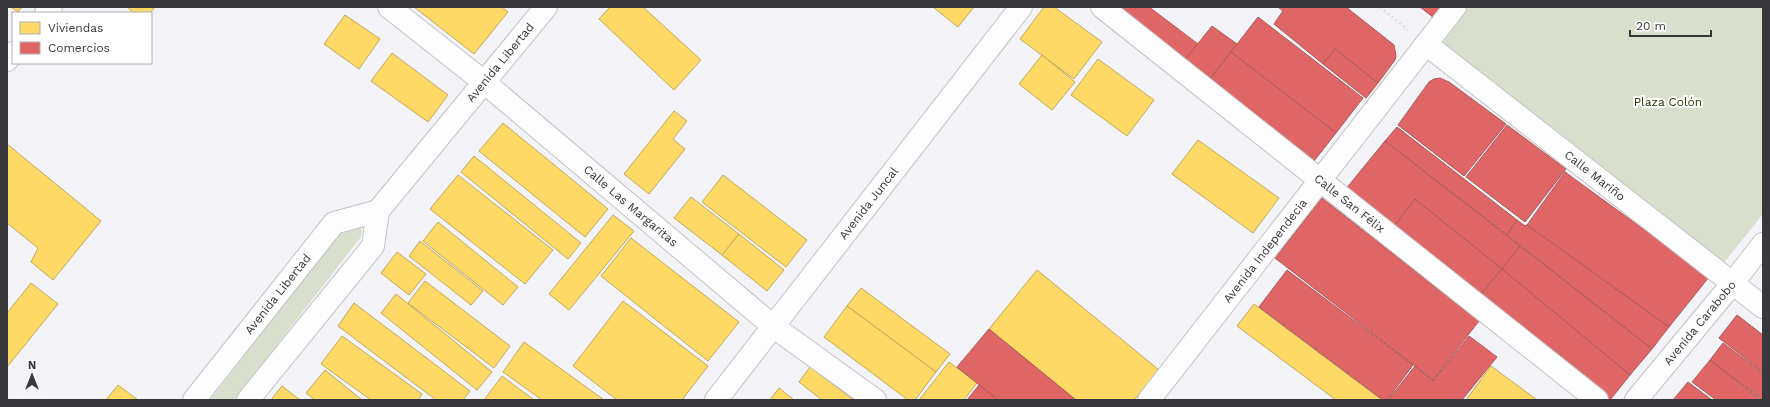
<svg xmlns="http://www.w3.org/2000/svg" width="1770" height="407" viewBox="0 0 1770 407" font-family="'Work Sans',sans-serif">
	<style>
		.green { fill: #d9dfcd }
		.homes { fill: #ffd966; stroke: #c3a959 }
		.shops { fill: #e06666; stroke: #ae5859 }
		.lines { fill: none; stroke-linecap: round; stroke-linejoin: round }
		.minor-casing { stroke: #c3c3c6; stroke-width: 24 }
		.path { stroke: #dededf; stroke-width: 2.5; stroke-dasharray: 2 3; stroke-linecap: butt }
		.minor { stroke: #fdfdfe; stroke-width: 22 }
		.labels { text-anchor: middle; dominant-baseline: central; stroke-width: 4; stroke-linejoin: round; paint-order: stroke }
		.street-label { font-size: 12px; fill: #38383c; stroke: #fff }
		.park-label { font-size: 12px; fill: #2b3601; stroke: #fff }
	</style>
	<rect width="100%" height="100%" fill="#f3f3f8"/>
	<!-- green -->
	<g class="green">
		<path d="M 1468,7 L 1763,7 L 1763,214 L 1722,265 L 1440,42 Z"/>
		<path d="M 358,224 L 362,230 L 361,237 L 234,400 L 210,400 L 342,230 Z"/>
	</g>
	<!-- homes -->
	<g class="homes">
		<path d="M 11,7 L 22,7 L 18,12 Z"/>
		<path d="M 127,7 L 155,7 L 150,13 L 134,13 Z"/>
		<path d="M 414,7 L 502,7 L 508,12 L 474,54 Z"/>
		<path d="M 610,7 L 643,7 L 701,60 L 674,90 L 599,19 Z"/>
		<path d="M 933,7 L 974,7 L 958,27 Z"/>
		<path d="M 1044,7 L 1054,7 L 1102,42 L 1074,79 L 1020,39 Z"/>
		<path d="M 345,15 L 380,39 L 359,69 L 324,44 Z"/>
		<path d="M 392,53 L 448,95 L 428,122 L 371,81 Z"/>
		<path d="M 1042,55 L 1075,82 L 1052,110 L 1019,84 Z"/>
		<path d="M 1098,59 L 1154,100 L 1127,136 L 1071,95 Z"/>
		<path d="M 674,111 L 687,121 L 673,139 L 685,149 L 649,194 L 624,174 Z"/>
		<path d="M 503,123 L 608,209 L 585,237 L 479,151 Z"/>
		<path d="M 1198,140 L 1279,198 L 1253,233 L 1172,174 Z"/>
		<path d="M 7,144 L 101,221 L 53,280 L 31,262 L 38,248 L 7,223 Z"/>
		<path d="M 474,156 L 581,243 L 568,259 L 461,172 Z"/>
		<path d="M 458,175 L 553,250 L 525,284 L 430,209 Z"/>
		<path d="M 723,175 L 807,240 L 786,267 L 702,202 Z"/>
		<path d="M 691,197 L 739,234 L 722,255 L 674,218 Z"/>
		<path d="M 613,215 L 634,231 L 569,310 L 549,294 Z"/>
		<path d="M 438,222 L 518,287 L 503,305 L 423,241 Z"/>
		<path d="M 739,234 L 784,270 L 767,291 L 722,255 Z"/>
		<path d="M 631,238 L 739,322 L 708,361 L 601,276 Z"/>
		<path d="M 420,241 L 483,291 L 471,305 L 409,256 Z"/>
		<path d="M 397,252 L 426,274 L 409,295 L 381,273 Z"/>
		<path d="M 1037,270 L 1159,370 L 1134,400 L 1076,400 L 989,329 Z"/>
		<path d="M 425,281 L 510,346 L 494,368 L 408,303 Z"/>
		<path d="M 31,283 L 58,304 L 7,367 L 7,313 Z"/>
		<path d="M 861,288 L 950,354 L 936,372 L 847,306 Z"/>
		<path d="M 396,294 L 492,372 L 477,390 L 381,313 Z"/>
		<path d="M 623,301 L 708,366 L 682,400 L 617,400 L 573,366 Z"/>
		<path d="M 354,303 L 470,391 L 463,400 L 436,400 L 338,326 Z"/>
		<path d="M 1254,304 L 1382,400 L 1336,400 L 1237,326 Z"/>
		<path d="M 847,306 L 936,372 L 915,400 L 908,400 L 824,337 Z"/>
		<path d="M 342,336 L 422,394 L 418,400 L 371,400 L 321,364 Z"/>
		<path d="M 524,342 L 604,400 L 542,400 L 503,372 Z"/>
		<path d="M 949,362 L 977,383 L 964,400 L 919,400 Z"/>
		<path d="M 1491,366 L 1537,400 L 1466,400 Z"/>
		<path d="M 810,367 L 854,400 L 822,400 L 799,382 Z"/>
		<path d="M 325,370 L 362,400 L 315,400 L 306,393 Z"/>
		<path d="M 502,376 L 534,400 L 484,400 Z"/>
		<path d="M 118,385 L 138,400 L 106,400 Z"/>
		<path d="M 282,386 L 300,400 L 271,400 Z"/>
		<path d="M 779,388 L 794,400 L 770,400 Z"/>
	</g>
	<!-- shops -->
	<g class="shops">
		<path d="M 1113,7 L 1149,7 L 1198,44 L 1184,61 Z"/>
		<path d="M 1278,7 L 1346,7 L 1394,45 L 1396,56 L 1395,60 L 1378,83 L 1335,49 L 1323,64 L 1274,24 L 1283,11 Z"/>
		<path d="M 1420,7 L 1444,7 L 1434,18 Z"/>
		<path d="M 1258,17 L 1363,98 L 1336,133 L 1231,52 Z"/>
		<path d="M 1212,26 L 1237,44 L 1209,80 L 1184,61 Z"/>
		<path d="M 1335,49 L 1378,83 L 1366,98 L 1323,64 Z"/>
		<path d="M 1231,52 L 1336,133 L 1314,161 L 1209,80 Z"/>
		<path d="M 1440,78 L 1449,82 L 1506,124 L 1464,176 L 1398,125 L 1429,82 L 1434,79 Z"/>
		<path d="M 1507,125 L 1566,169 L 1525,222 L 1466,177 Z"/>
		<path d="M 1397,127 L 1517,220 L 1507,235 L 1385,141 Z"/>
		<path d="M 1385,141 L 1520,246 L 1502,269 L 1415,199 L 1393,228 L 1345,190 Z"/>
		<path d="M 1565,172 L 1709,277 L 1669,327 L 1527,225 Z"/>
		<path d="M 1322,198 L 1479,321 L 1433,380 L 1275,258 Z"/>
		<path d="M 1415,199 L 1502,269 L 1479,296 L 1393,228 Z"/>
		<path d="M 1517,220 L 1525,226 L 1527,225 L 1669,327 L 1652,349 L 1507,235 Z"/>
		<path d="M 1520,246 L 1652,349 L 1630,375 L 1502,269 Z"/>
		<path d="M 1502,269 L 1630,375 L 1610,400 L 1608,400 L 1479,296 Z"/>
		<path d="M 1287,270 L 1413,365 L 1387,400 L 1383,400 L 1259,307 Z"/>
		<path d="M 1737,315 L 1763,335 L 1763,372 L 1719,338 Z"/>
		<path d="M 989,329 L 1076,400 L 998,400 L 957,367 Z"/>
		<path d="M 1469,336 L 1497,357 L 1462,400 L 1388,400 L 1415,366 L 1433,381 Z"/>
		<path d="M 1723,343 L 1763,373 L 1763,400 L 1710,360 Z"/>
		<path d="M 1710,360 L 1761,400 L 1716,400 L 1692,382 Z"/>
		<path d="M 1688,382 L 1712,400 L 1673,400 Z"/>
		<path d="M 979,385 L 998,400 L 967,400 Z"/>
	</g>
	<g class="lines">
		<!-- minor casing -->
		<g class="minor-casing">
			<g id="minor">
				<path id="s1" d="M 389,7 L 484,82 L 774,327 L 875,400"/>
				<path id="s2" d="M 1102,7 L 1597,400"/>
				<path d="M 46,13 L 51,7"/>
				<path id="s3" d="M 1426,44 L 1763,307"/>
				<path d="M 7,60 L 13,53"/>
				<path id="s4" d="M 194,400 L 334,223 L 378,211"/>
				<path id="s5" d="M 248,400 L 373,246 L 378,211 L 546,7"/>
				<path id="s6" d="M 716,400 L 1021,7"/>
				<path id="s7" d="M 1149,400 L 1455,7"/>
				<path id="s8" d="M 1636,400 L 1732,284 L 1763,244"/>
			</g>
		</g>
		<!-- path -->
		<path class="path" d="M 1380,7 L 1408,30"/>
		<!-- minor -->
		<use href="#minor" class="minor"/>
	</g>
	<g class="labels">
		<!-- street labels -->
		<g class="street-label">
			<text stroke="none"><textPath href="#s5" startOffset="426">Avenida Libertad</textPath></text>
			<text stroke="none"><textPath href="#s3" startOffset="214">Calle Mariño</textPath></text>
			<text stroke="none"><textPath href="#s6" startOffset="249">Avenida Juncal</textPath></text>
			<text stroke="none"><textPath href="#s2" startOffset="316">Calle San Félix</textPath></text>
			<text stroke="none"><textPath href="#s1" startOffset="313">Calle Las Margaritas</textPath></text>
			<text stroke="none"><textPath href="#s7" startOffset="189">Avenida Independecia</textPath></text>
			<text stroke="none"><textPath href="#s4" startOffset="135">Avenida Libertad</textPath></text>
			<text stroke="none"><textPath href="#s8" startOffset="100">Avenida Carabobo</textPath></text>
		</g>
		<!-- park labels -->
		<g class="park-label">
			<text x="1668" y="102">Plaza Colón</text>
		</g>
	</g>
	<!-- border -->
	<rect width="1770" height="407" fill="none" stroke="#38383c" stroke-width="16"/>
	<!-- legend -->
	<rect x="12" y="12" width="140" height="52" fill="#ffffff" stroke="#afafb1"/>
	<rect x="20" y="22" width="20" height="12" fill="#ffd966" stroke="#afafb1"/>
	<text x="48" y="32" font-size="12" fill="#38383c">Viviendas</text>
	<rect x="20" y="42" width="20" height="12" fill="#e06666" stroke="#afafb1"/>
	<text x="48" y="52" font-size="12" fill="#38383c">Comercios</text>
	<!-- north arrow -->
	<g transform="translate(32 375)" stroke="#ffffff" stroke-width="3" paint-order="stroke">
	<path d="M0-3L7 15L0 10L-7 15Z" fill="#38383c"/>
	<text y="-6" font-size="11" font-weight="bold" text-anchor="middle" fill="#38383c">N</text>
	</g>
	<!-- scale -->
	<path d="M1630 30v6h81v-6" fill="none" stroke="#38383c" stroke-width="2"/>
	<text x="1636" y="30" font-size="12" fill="#38383c" stroke="#ffffff" stroke-width="3" paint-order="stroke">20 m</text>
</svg>
